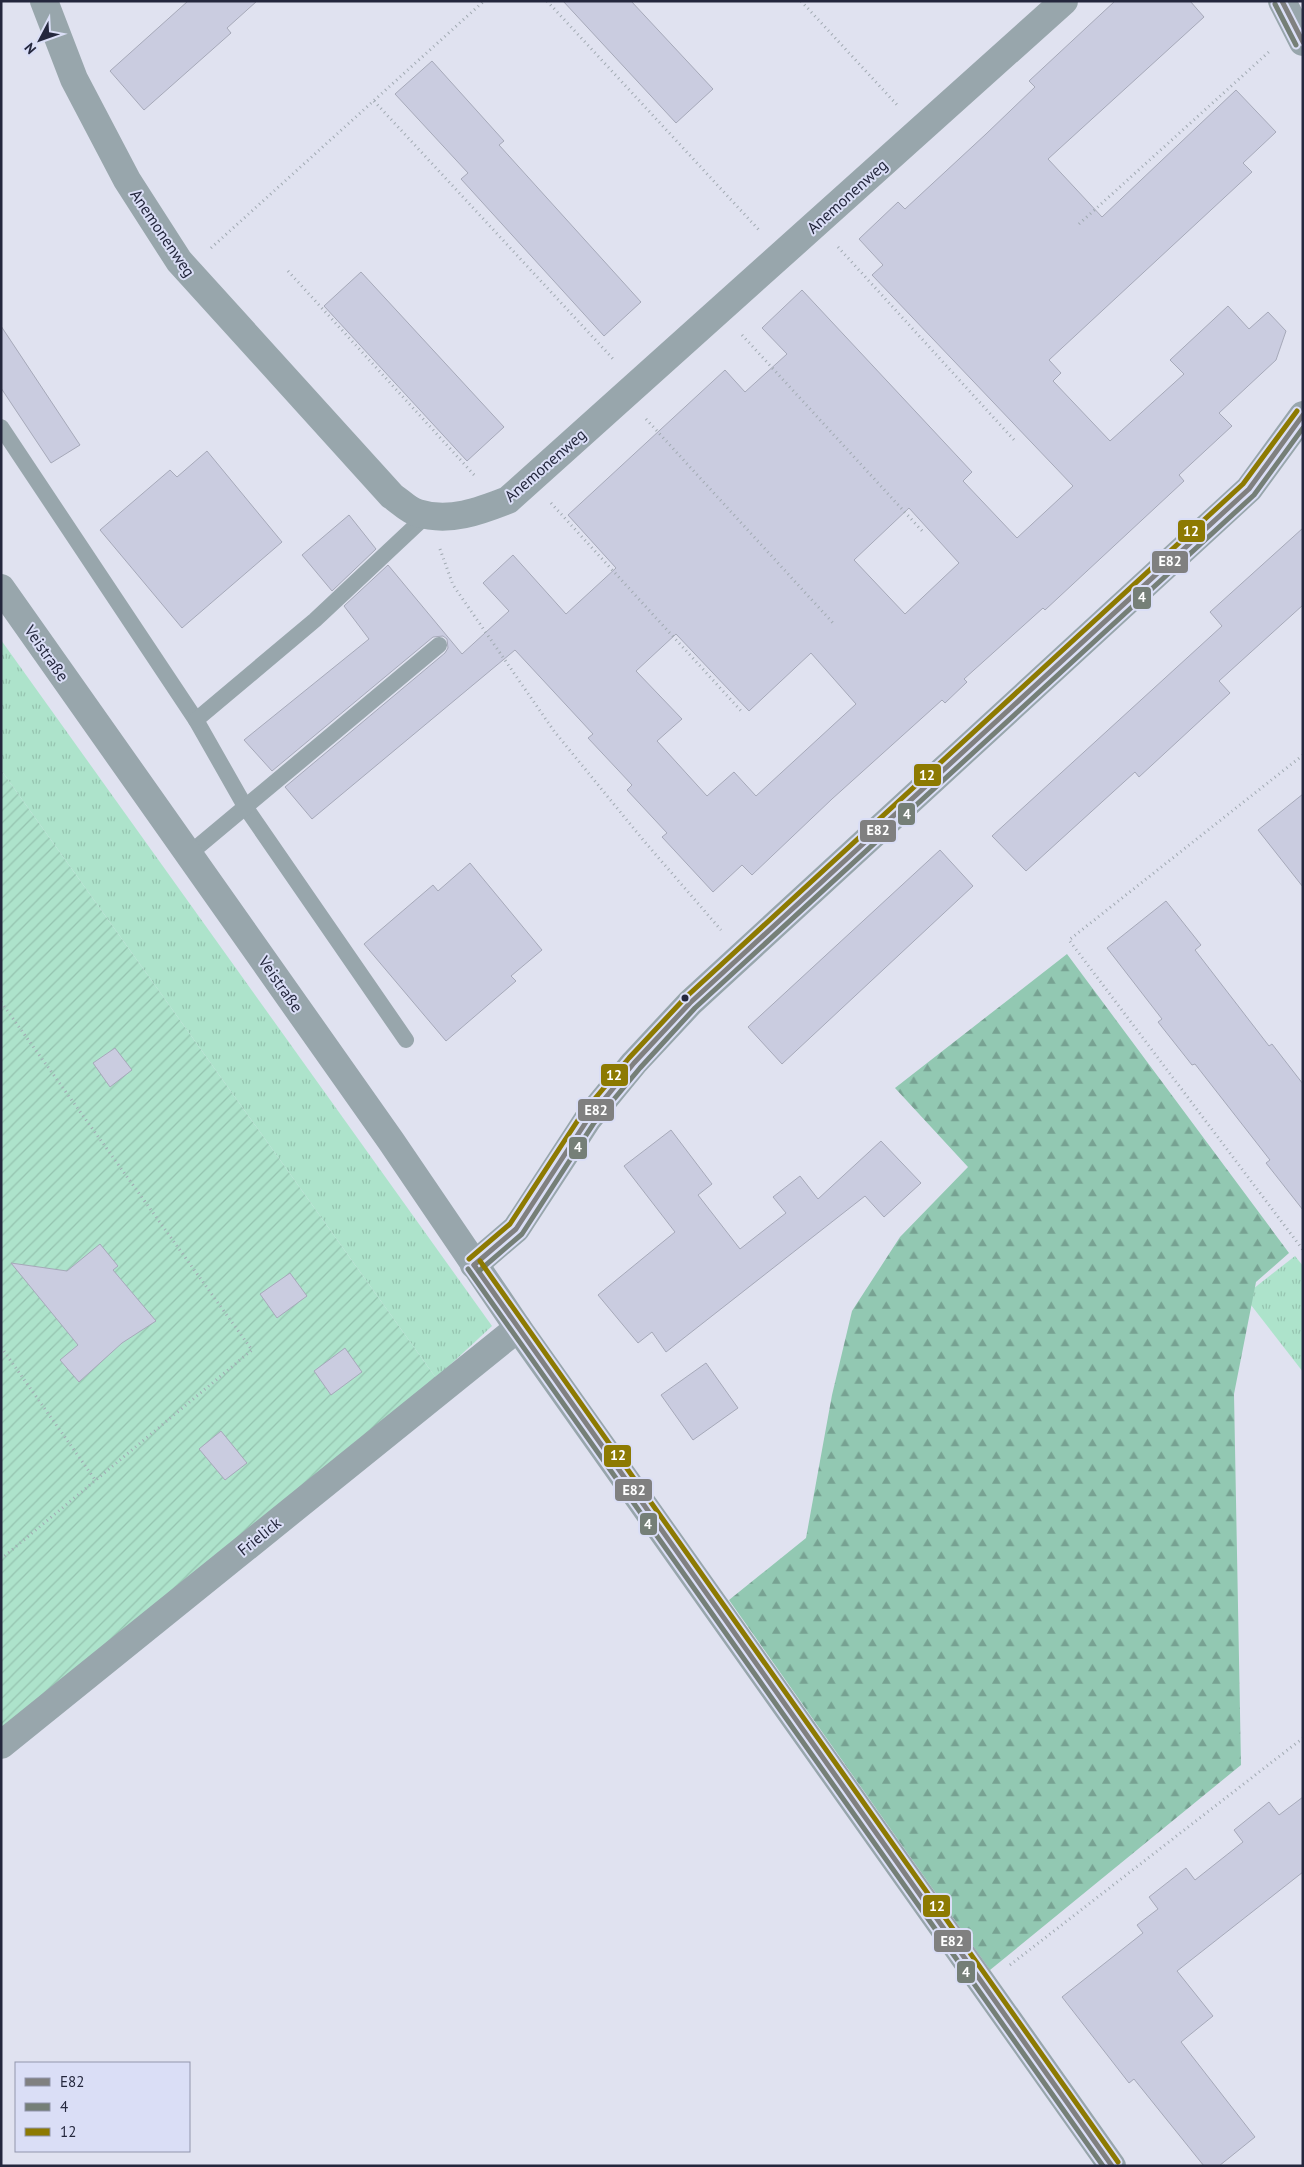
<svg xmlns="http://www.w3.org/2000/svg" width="1304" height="2167" viewBox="0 0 1304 2167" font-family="'PT Sans',sans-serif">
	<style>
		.grass { fill: url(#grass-tufts) }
		.forest { fill: url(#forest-firs) }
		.garden { fill: url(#garden-furrows) }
		.building { fill: #cacce0; stroke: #a6a9b9; fill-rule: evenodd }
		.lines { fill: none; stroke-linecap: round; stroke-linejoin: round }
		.path { stroke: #a1aab2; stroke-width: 3; stroke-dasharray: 1 4; stroke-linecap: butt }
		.service { stroke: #98a6ac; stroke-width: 16 }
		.minor { stroke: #98a6ac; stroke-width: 28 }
		.bus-1-casing { stroke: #dadef6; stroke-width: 9 }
		.bus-2-casing { stroke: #dadef6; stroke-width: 9 }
		.bus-3-casing { stroke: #dadef6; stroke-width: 9 }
		.bus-1 { stroke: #808080; stroke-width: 5 }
		.bus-2 { stroke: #757f77; stroke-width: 5 }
		.bus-3 { stroke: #8d7a02; stroke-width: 5 }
		.bus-dot { fill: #24273d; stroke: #dadef6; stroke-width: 2 }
		.labels { text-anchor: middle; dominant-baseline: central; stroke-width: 4; stroke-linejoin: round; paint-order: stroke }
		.street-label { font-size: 16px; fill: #24273d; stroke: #dadef6 }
		.line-badge { stroke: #dadef6; stroke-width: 2 }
		.badge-label { font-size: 14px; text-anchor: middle; font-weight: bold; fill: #fff }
	</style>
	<defs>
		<pattern id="grass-tufts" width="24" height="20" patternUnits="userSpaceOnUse" patternTransform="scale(1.25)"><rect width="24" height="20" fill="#ade3cb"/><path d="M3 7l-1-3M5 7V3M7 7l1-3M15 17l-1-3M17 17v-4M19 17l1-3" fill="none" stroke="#95c3af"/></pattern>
		<pattern id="forest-firs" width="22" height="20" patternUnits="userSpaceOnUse" patternTransform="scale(1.25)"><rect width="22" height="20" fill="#92c8b2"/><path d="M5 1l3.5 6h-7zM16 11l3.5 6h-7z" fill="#77a292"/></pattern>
		<pattern id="garden-furrows" width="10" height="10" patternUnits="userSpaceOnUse" patternTransform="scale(1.25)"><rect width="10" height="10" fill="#ade3cb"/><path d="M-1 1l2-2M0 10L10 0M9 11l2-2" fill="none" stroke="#95c3af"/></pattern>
	</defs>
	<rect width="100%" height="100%" fill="#e0e2f0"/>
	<!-- grass -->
	<g class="grass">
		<path d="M 1,640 L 492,1326 L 436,1378 L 1,770 Z"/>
		<path d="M 1295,1256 L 1303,1266 L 1303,1372 L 1244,1296 Z"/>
	</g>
	<!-- forest -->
	<path class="forest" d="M 1067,954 L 1289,1253 L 1256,1282 L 1234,1394 L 1241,1765 L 990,1970 L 729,1600 L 806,1538 L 832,1395 L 852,1311 L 900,1237 L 968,1167 L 895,1088 Z"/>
	<!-- garden -->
	<path class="garden" d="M 1,770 L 436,1378 L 1,1729 Z"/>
	<!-- building -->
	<g class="building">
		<path d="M 188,1 L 257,1 L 227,28 L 231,33 L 144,110 L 110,71 Z"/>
		<path d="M 563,1 L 631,1 L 713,89 L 676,123 Z"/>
		<path d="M 1115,1 L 1190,1 L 1204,17 L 1048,159 L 1102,217 L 1236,90 L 1276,132 L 1243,163 L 1252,172 L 1049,360 L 1061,373 L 1053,381 L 1110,441 L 1184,374 L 1170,360 L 1228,306 L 1249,329 L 1268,312 L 1286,331 L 1276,360 L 1219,413 L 1232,426 L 1179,475 L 1184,481 L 1045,610 L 1043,608 L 964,679 L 967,682 L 945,703 L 942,700 L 832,799 L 752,875 L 742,865 L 713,892 L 662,837 L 667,833 L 627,790 L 632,785 L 588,738 L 593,734 L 515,650 L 312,819 L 285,787 L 445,653 L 448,648 L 447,639 L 443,636 L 433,637 L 272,771 L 244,740 L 369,639 L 344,606 L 388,565 L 462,654 L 509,611 L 483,583 L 513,555 L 566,614 L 616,568 L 568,515 L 725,370 L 745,392 L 787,354 L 762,328 L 802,290 L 972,472 L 963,481 L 1017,538 L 1073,486 L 872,275 L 883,265 L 859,239 L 898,202 L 905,209 L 986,134 L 1035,87 L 1029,81 ZM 909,508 L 959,563 L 905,614 L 854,560 ZM 676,634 L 749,711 L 811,653 L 856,704 L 756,796 L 734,772 L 707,796 L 657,741 L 682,719 L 636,671 Z"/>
		<path d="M 432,61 L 504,141 L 499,145 L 641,302 L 604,336 L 461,179 L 468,173 L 395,94 Z"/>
		<path d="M 361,272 L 504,427 L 467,461 L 324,306 Z"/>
		<path d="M 1,326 L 80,445 L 51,463 L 1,388 Z"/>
		<path d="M 207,451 L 282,542 L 182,628 L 100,530 L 170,470 L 177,477 Z"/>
		<path d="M 349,515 L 376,549 L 332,591 L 302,555 Z"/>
		<path d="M 1303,528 L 1303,605 L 1219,681 L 1230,693 L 1139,777 L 1135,772 L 1026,871 L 992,836 L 1222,626 L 1210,612 Z"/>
		<path d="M 1303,794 L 1303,887 L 1258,830 Z"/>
		<path d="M 940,850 L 973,886 L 782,1064 L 748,1027 Z"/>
		<path d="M 470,863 L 542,950 L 511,976 L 516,981 L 446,1041 L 364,944 L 433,885 L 438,891 Z"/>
		<path d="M 1166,901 L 1201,945 L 1195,950 L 1269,1046 L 1272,1044 L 1303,1084 L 1303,1210 L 1266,1163 L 1270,1160 L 1195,1064 L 1192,1065 L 1158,1022 L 1162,1019 L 1107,948 Z"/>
		<path d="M 115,1048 L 132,1070 L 110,1087 L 93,1063 Z"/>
		<path d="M 671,1130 L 712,1184 L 698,1195 L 740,1249 L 786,1213 L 773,1197 L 800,1176 L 818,1199 L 881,1141 L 921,1183 L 884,1217 L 865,1196 L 666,1352 L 652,1332 L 638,1343 L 598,1295 L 675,1232 L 624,1166 Z"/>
		<path d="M 100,1244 L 118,1266 L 113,1270 L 156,1321 L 122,1343 L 79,1382 L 60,1360 L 78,1345 L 11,1263 L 67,1271 Z"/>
		<path d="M 290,1273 L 307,1296 L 277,1318 L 260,1294 Z"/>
		<path d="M 345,1348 L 362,1372 L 331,1395 L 314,1371 Z"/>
		<path d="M 706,1363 L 738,1408 L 693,1440 L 661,1395 Z"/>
		<path d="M 221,1431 L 247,1463 L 225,1480 L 199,1449 Z"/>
		<path d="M 1303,1797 L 1303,1872 L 1177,1971 L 1213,2016 L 1181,2042 L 1255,2137 L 1219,2166 L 1204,2166 L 1134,2079 L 1129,2083 L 1062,1997 L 1143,1933 L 1137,1925 L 1158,1909 L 1149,1897 L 1186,1868 L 1195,1880 L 1243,1842 L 1234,1830 L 1269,1802 L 1279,1815 Z"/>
	</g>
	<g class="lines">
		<!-- path -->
		<g class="path">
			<path d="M 547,1 L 759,230"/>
			<path d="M 801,1 L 899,107"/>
			<path d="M 374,101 L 615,361"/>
			<path d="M 1079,224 L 1271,50"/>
			<path d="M 838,247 L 1015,441"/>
			<path d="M 211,248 L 484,1"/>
			<path d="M 288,271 L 476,477"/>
			<path d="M 742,335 L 924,533"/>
			<path d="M 646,419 L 833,623"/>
			<path d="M 551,503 L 743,713"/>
			<path d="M 440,549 L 453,585 L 554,731 L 644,841 L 721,930"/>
			<path d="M 1303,755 L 1069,940 L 1303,1250"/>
			<path d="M 1,1002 L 252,1350 L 1,1559"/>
			<path d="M 1,1347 L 96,1481"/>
			<path d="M 1010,1965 L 1303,1738"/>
		</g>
		<!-- service -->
		<g class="service">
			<path d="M 1,427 L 196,720 L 246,808 L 406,1040"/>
			<path d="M 196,720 L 315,620 L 427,515"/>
			<path d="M 189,854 L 439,645"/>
		</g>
		<!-- minor -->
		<g class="minor">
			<path d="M 44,1 L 74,79 L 127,180 L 179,261 L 392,496 C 400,501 409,511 418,513 C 449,523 480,511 508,500 L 1064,1"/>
			<path d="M 1282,1 L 1303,42"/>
			<path d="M 1,588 L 391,1141 L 518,1328 L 1112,2166"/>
			<path d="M 474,1265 L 516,1229 L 588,1119 L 634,1063 L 690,1003 L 1249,489 L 1303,415"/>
			<path d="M 1,1745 L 518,1328"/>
		</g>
		<!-- bus-1 casing -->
		<g class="bus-1-casing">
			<g id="bus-1">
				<path d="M 1282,1 L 1303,42"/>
				<path d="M 474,1265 L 516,1229 L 588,1119 L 634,1063 L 690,1003 L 1249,489 L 1303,415"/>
				<path d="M 474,1265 L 1112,2166"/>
			</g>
		</g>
		<!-- bus-2 casing -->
		<g class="bus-2-casing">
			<g id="bus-2">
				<path d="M 1275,4 L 1296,45"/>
				<path d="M 468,1269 L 1103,2166"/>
				<path d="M 479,1271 L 522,1234 L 594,1123 L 640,1068 L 695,1008 L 1254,495 L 1303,428"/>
			</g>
		</g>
		<!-- bus-3 casing -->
		<g class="bus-3-casing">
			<g id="bus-3">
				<path d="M 469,1259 L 510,1224 L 582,1114 L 629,1058 L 685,998 L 1243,484 L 1297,411"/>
				<path d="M 480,1261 L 1118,2162"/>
			</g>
		</g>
		<!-- bus-1 -->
		<use href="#bus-1" class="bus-1"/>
		<!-- bus-2 -->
		<use href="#bus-2" class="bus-2"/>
		<!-- bus-3 -->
		<use href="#bus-3" class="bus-3"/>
	</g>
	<!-- markers -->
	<circle class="bus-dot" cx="685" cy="998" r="4.5"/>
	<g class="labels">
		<!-- street labels -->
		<g class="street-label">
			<text transform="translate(847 196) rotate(-42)">Anemonenweg</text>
			<text transform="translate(163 233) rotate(56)">Anemonenweg</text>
			<text transform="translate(545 465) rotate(-41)">Anemonenweg</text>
			<text transform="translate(47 653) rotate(55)">Veistraße</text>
			<text transform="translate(281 984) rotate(55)">Veistraße</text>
			<text transform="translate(259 1536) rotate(-39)">Frielick</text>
		</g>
	</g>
	<g class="line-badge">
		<rect x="1177" y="519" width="29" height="24" rx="5" fill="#8d7a02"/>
		<rect x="1151" y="550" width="38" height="24" rx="5" fill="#808080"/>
		<rect x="1132" y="586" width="20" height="24" rx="5" fill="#757f77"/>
		<rect x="913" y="763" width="29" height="24" rx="5" fill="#8d7a02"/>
		<rect x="897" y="802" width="19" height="24" rx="5" fill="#757f77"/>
		<rect x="859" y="819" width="38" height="24" rx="5" fill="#808080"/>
		<rect x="600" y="1063" width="29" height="24" rx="5" fill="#8d7a02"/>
		<rect x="577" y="1098" width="38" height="24" rx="5" fill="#808080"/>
		<rect x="568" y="1136" width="20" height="24" rx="5" fill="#757f77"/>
		<rect x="603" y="1444" width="29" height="24" rx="5" fill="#8d7a02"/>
		<rect x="614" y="1478" width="39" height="24" rx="5" fill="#808080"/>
		<rect x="639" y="1512" width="19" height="24" rx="5" fill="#757f77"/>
		<rect x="922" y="1894" width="29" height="24" rx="5" fill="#8d7a02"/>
		<rect x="933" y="1929" width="39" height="24" rx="5" fill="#808080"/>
		<rect x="956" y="1960" width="20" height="24" rx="5" fill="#757f77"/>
	</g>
	<g class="badge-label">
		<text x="1191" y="536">12</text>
		<text x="1170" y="566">E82</text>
		<text x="1142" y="602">4</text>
		<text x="927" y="780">12</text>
		<text x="907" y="819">4</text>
		<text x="878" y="835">E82</text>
		<text x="614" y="1080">12</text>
		<text x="596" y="1115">E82</text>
		<text x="578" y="1152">4</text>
		<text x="618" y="1460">12</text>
		<text x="634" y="1495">E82</text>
		<text x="648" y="1529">4</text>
		<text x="937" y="1911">12</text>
		<text x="952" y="1946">E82</text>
		<text x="966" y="1977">4</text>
	</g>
	<!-- border -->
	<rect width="1304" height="2167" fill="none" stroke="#24273d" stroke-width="5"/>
	<!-- legend -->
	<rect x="15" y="2062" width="175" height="90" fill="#dadef6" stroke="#9195ac"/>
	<rect x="25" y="2078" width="25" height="8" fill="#808080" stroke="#9195ac"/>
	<text x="60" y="2087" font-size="15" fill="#24273d">E82</text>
	<rect x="25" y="2103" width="25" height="8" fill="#757f77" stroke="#9195ac"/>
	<text x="60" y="2112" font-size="15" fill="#24273d">4</text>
	<rect x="25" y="2128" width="25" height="8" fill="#8d7a02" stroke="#9195ac"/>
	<text x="60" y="2137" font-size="15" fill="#24273d">12</text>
	<!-- north arrow -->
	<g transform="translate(40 40) rotate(229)" stroke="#dadef6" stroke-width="4" paint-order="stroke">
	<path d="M0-4L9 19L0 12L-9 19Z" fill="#24273d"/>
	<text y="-8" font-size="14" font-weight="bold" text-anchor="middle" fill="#24273d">N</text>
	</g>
</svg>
